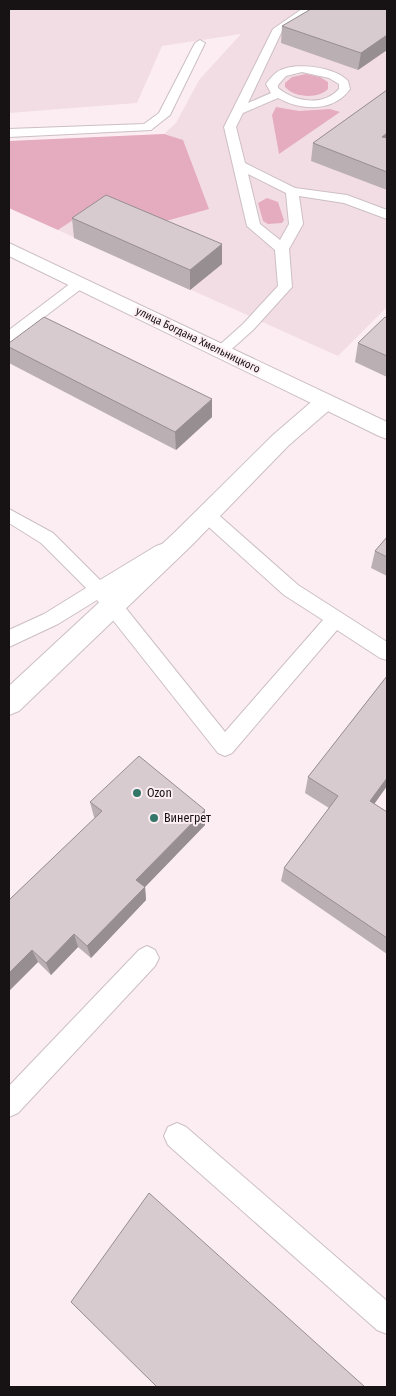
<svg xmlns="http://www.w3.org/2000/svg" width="396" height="1396" viewBox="0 0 396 1396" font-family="'Fira Sans Condensed',sans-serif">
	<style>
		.built { fill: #f3dde5 }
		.green { fill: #e5abbf }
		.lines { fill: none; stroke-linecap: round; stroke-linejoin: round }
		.service-casing { stroke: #ccbfc3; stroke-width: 2 }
		.minor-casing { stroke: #ccbfc3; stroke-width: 2 }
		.secondary-casing { stroke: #ccbfc3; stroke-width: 2 }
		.service { fill: #fff; fill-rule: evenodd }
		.minor { fill: #fff; fill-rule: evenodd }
		.secondary { fill: #fff; fill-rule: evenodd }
		.wall { fill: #baafb2 }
		.shaded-wall { fill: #978e91 }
		.building { fill: #d8cbcf; stroke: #978e91 }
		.poi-dot { fill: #347667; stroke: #fbedf1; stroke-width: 2 }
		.labels { text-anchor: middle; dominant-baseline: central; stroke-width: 4; stroke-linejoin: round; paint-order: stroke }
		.far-street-label { font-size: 11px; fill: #171214; stroke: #fbedf1 }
		.poi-label { font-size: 12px; fill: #171214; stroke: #fbedf1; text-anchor: start }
	</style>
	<rect width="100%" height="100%" fill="#fbedf1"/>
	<!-- built -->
	<path class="built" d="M 9,9 L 387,9 L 387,307 L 338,356 L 9,208 L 9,142 L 164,134 L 176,123 L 199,80 L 241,34 L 162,46 L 137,103 L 9,113 Z"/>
	<!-- green -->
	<g class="green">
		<path d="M 306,74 L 320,77 L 328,82 L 328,89 C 318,99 295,98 285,87 L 285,83 L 292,77 Z"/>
		<path d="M 276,107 L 299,111 L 330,109 L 340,112 L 279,154 L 272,115 Z"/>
		<path d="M 164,134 L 183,140 L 209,209 L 166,221 L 106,198 L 58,230 L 9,208 L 9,141 Z"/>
		<path d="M 267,198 L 278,202 L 284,220 L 282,223 L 268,224 L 263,221 L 258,203 Z"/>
	</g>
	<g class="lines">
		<!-- service casing -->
		<g class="service-casing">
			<g id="service">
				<path d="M 302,9 L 314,9 L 282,31 L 248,103 L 271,93 L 266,84 C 269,80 273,75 277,72 C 294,61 335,67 348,81 L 350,89 C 334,112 301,111 278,98 L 243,113 L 236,127 L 245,163 L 295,188 L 347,195 L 387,210 L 387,219 L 344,203 L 299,196 L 303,224 L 289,249 L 292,287 L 253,330 L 225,355 L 215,355 L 212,352 L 215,349 L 243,324 L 278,286 L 275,250 L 247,226 L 224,127 L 273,29 ZM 302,72 L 329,78 L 339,84 L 339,89 C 323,107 295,102 278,88 L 278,85 L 286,76 ZM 248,174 L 286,193 L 289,224 L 280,240 L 260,224 Z"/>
				<path d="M 200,40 L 205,43 L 170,115 L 151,130 L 9,137 L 9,129 L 144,124 L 159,113 L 195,43 Z"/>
				<path d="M 80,279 L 85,280 L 87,283 L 85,286 L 14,340 L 9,342 L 9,330 L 75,280 Z"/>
				<path d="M 9,509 L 53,533 L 100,580 L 156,546 L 162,544 L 168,546 L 171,551 L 168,556 L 112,591 L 225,732 L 323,620 L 284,595 L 201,520 L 198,515 L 201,510 L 207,509 L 213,510 L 298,585 L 387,642 L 387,660 L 380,658 L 337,630 L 232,753 L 225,756 L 218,753 L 97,600 L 58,624 L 9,647 L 9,630 L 44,614 L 86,588 L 41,543 L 9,523 Z"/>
				<path d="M 147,946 L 155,950 L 159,958 L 155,966 L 18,1113 L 9,1117 L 9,1086 L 139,950 Z"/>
				<path d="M 177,1123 L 186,1127 L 387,1301 L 387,1334 L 377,1330 L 168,1145 L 164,1136 L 168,1127 Z"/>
			</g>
		</g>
		<!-- minor casing -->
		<g class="minor-casing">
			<path id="minor" d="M 325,395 L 333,397 L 336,402 L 333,407 L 289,445 L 192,545 L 19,711 L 9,715 L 9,686 L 174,533 L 273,435 L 317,397 Z"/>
		</g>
		<!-- secondary casing -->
		<g class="secondary-casing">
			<path id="secondary" d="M 9,243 L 387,422 L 387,439 L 379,436 L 9,256 Z"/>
		</g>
		<!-- service -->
		<use href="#service" class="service"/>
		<!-- minor -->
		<use href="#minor" class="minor"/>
		<!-- secondary -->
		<use href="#secondary" class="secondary"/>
	</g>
	<!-- wall -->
	<g class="wall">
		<path d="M 387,9 L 387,50 L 358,70 L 281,43 L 282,26 Z"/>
		<path d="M 387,90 L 387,190 L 311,161 L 313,143 Z"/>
		<path d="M 72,218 L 222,264 L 190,290 L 74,238 Z"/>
		<path d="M 387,318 L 387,377 L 355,362 L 358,343 Z"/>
		<path d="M 9,343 L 212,417 L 176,450 L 9,363 Z"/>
		<path d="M 387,537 L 387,576 L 371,568 L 375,551 Z"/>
		<path d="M 387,676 L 387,786 L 374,804 L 387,812 L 387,954 L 281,881 L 284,868 L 329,808 L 305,793 L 308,777 Z"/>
		<path d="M 90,802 L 205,810 L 205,825 L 145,887 L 146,900 L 91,958 L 78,947 L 51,975 L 38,962 L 9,991 L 9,900 L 95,818 L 94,817 Z"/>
	</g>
	<!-- shaded-wall -->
	<g class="shaded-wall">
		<path d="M 387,35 L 387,50 L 358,70 L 361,53 Z"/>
		<path d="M 387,133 L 387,148 L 382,137 Z"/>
		<path d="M 222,244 L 222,264 L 190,290 L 190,270 Z"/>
		<path d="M 212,399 L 212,417 L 176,450 L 175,432 Z"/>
		<path d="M 387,778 L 387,786 L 365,817 L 370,801 Z"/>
		<path d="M 205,810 L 205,825 L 145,887 L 146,900 L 91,958 L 87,946 L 136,880 Z"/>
		<path d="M 74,934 L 78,947 L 51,975 L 46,963 Z"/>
		<path d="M 32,950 L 38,962 L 9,991 L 9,973 Z"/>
	</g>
	<!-- building -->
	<g class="building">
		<path d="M 311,9 L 387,9 L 387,35 L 361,53 L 282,26 Z"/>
		<path d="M 387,90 L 387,133 L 382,137 L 387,138 L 387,172 L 313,143 Z"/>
		<path d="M 106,195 L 222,244 L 190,270 L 72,218 Z"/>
		<path d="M 44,317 L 212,399 L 175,432 L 9,347 L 9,343 Z"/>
		<path d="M 385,317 L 387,318 L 387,356 L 358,343 Z"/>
		<path d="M 387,537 L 387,557 L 375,551 Z"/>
		<path d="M 387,676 L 387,778 L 370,801 L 387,812 L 387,938 L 284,868 L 338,796 L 308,777 Z"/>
		<path d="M 139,756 L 205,810 L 136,880 L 145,887 L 87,946 L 74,934 L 46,963 L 32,950 L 9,973 L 9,900 L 102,811 L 90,802 Z"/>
		<path d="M 149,1193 L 365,1387 L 157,1387 L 71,1302 Z"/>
	</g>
	<!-- markers -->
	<g class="poi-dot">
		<circle cx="137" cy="793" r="5"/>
		<circle cx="154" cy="818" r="5"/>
	</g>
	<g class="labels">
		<!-- far-street labels -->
		<g class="far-street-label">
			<text transform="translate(198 340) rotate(26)">улица Богдана Хмельницкого</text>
		</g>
		<!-- poi labels -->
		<g class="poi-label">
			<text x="147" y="793">Ozon</text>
			<text x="164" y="818">Винегрет</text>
		</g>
	</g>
	<!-- border -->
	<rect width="396" height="1396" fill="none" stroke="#171214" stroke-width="20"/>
</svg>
